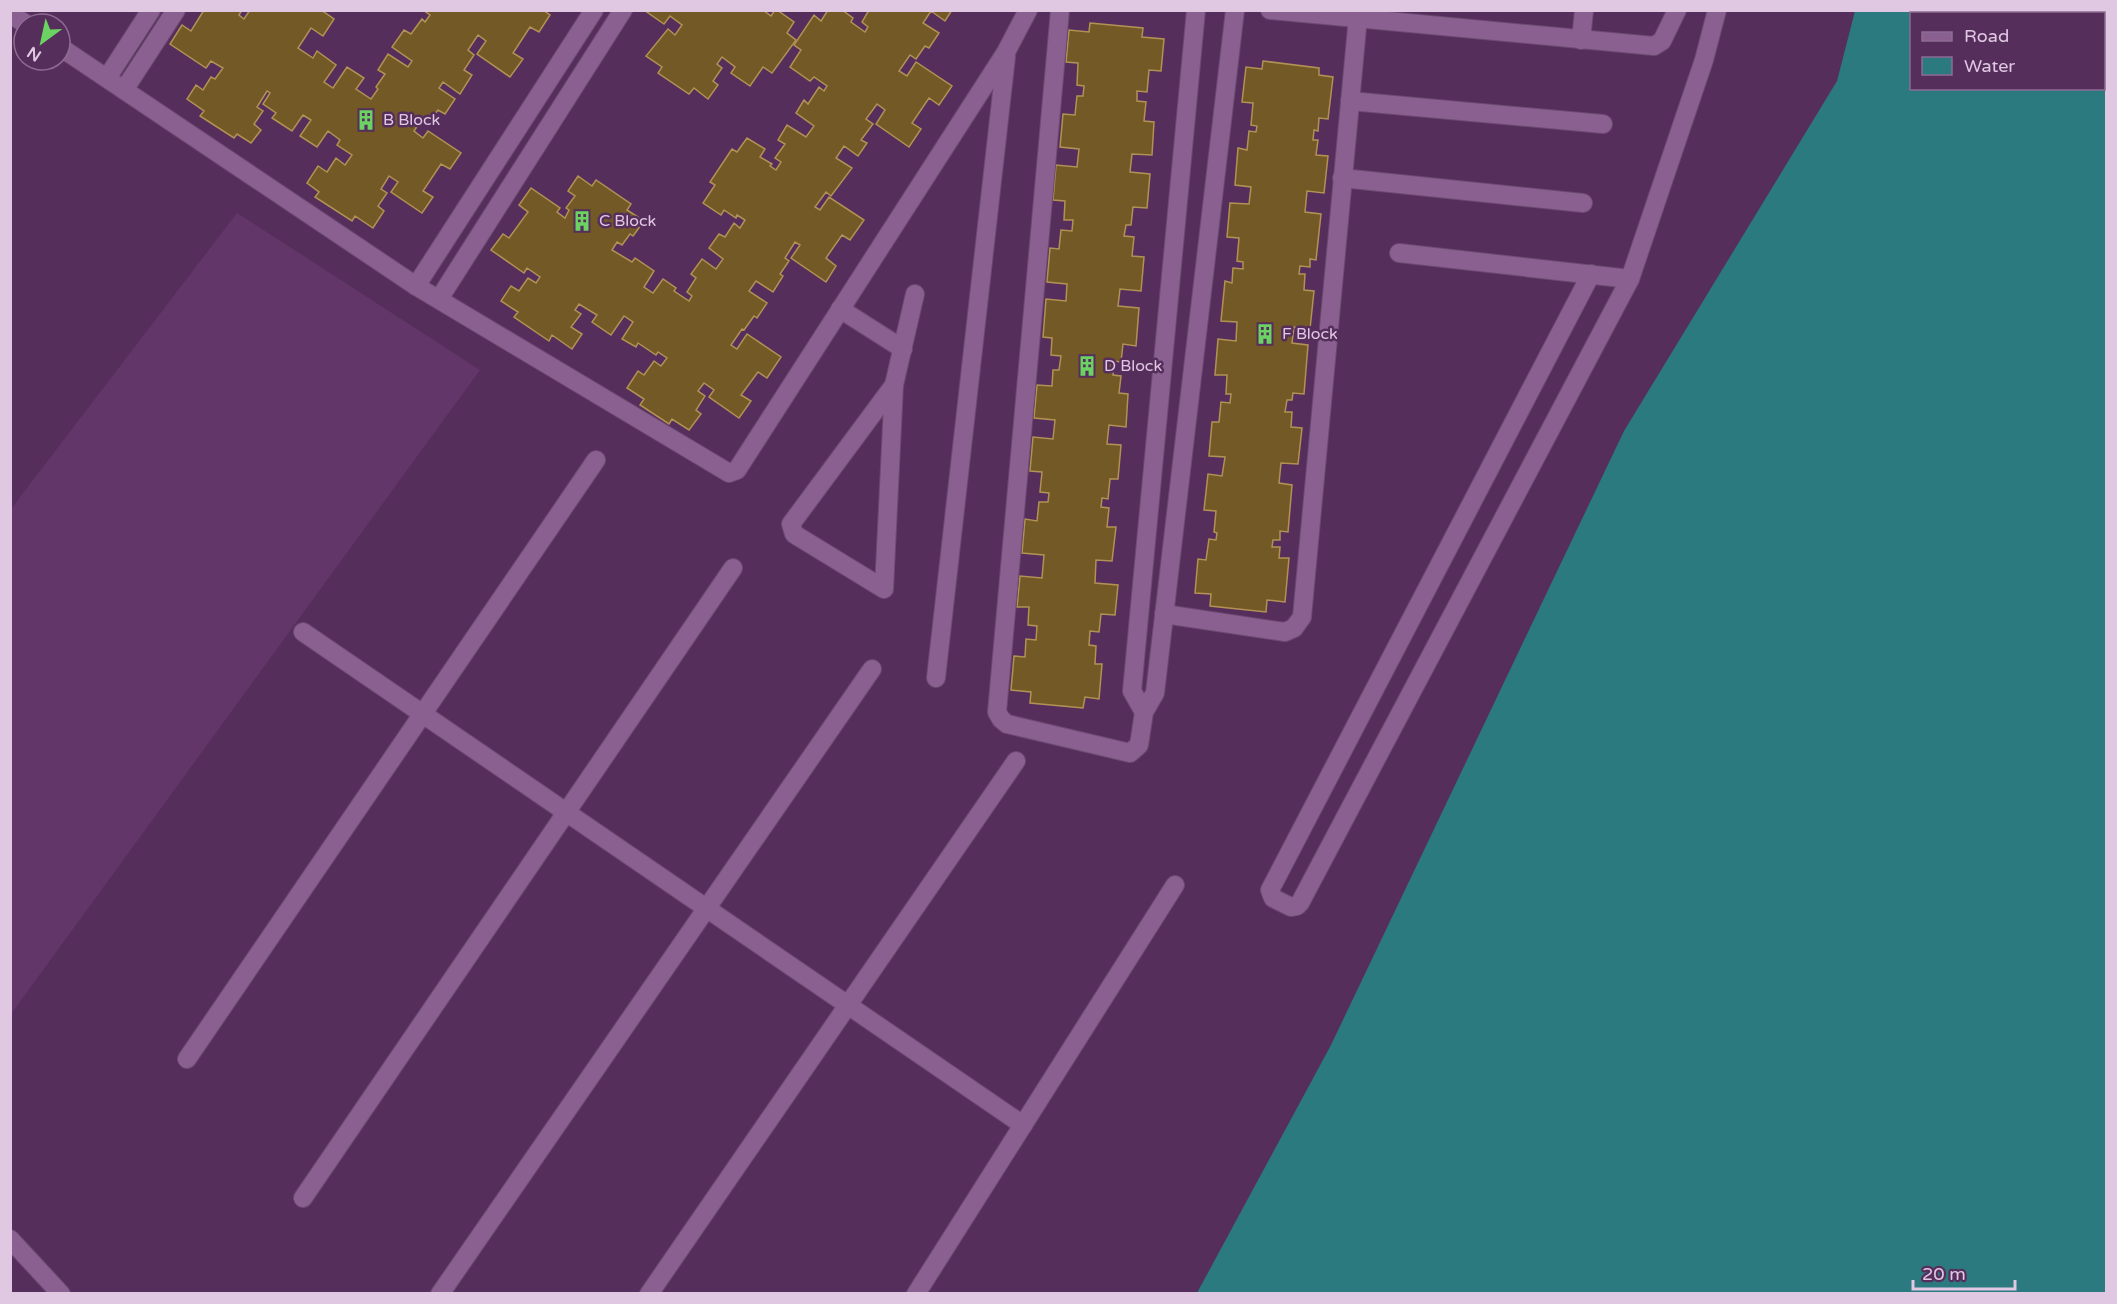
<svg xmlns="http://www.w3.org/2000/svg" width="2117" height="1304" viewBox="0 0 2117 1304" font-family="'Varela Round',sans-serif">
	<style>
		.built { fill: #633669 }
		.water { fill: #2a7a80; fill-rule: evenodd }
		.building { fill: #735926; stroke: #b29254; stroke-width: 1.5 }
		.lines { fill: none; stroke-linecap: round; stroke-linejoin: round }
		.lane-casing { stroke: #6c4a71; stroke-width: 20 }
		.street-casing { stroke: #6c4a71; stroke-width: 20 }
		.lane { stroke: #8a6091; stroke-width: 18 }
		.street { stroke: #8a6091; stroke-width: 18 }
		.labels { text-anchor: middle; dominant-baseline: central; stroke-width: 5; stroke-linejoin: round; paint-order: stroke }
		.poi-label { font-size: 16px; fill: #e0c8e3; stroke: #562e5c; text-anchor: start }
	</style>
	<rect width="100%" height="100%" fill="#562e5c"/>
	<!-- built -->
	<path class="built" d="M 237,213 L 480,370 L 11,1014 L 11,509 Z"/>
	<!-- water -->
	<path class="water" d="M 1855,11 L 2106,11 L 2106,1293 L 1197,1293 L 1331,1045 L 1624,431 L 1837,81 ZM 1912,14 L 2104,14 L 2104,88 L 1912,88 Z"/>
	<!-- building -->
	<g class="building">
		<path d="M 204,10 L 242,10 L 239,15 L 244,19 L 250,10 L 321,10 L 334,19 L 323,36 L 311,28 L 298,48 L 313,58 L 317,51 L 336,65 L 324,82 L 333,88 L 347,67 L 364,78 L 356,89 L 371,99 L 378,89 L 376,87 L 385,74 L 378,70 L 388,54 L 408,67 L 412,61 L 392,47 L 404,30 L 411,34 L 422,19 L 425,22 L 430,15 L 423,10 L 543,10 L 550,15 L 539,32 L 530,27 L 513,53 L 523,59 L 510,77 L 477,54 L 486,41 L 478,35 L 468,50 L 474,55 L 464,70 L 472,75 L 460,94 L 443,82 L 439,88 L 455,99 L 445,114 L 438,110 L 428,123 L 422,119 L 414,131 L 423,138 L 428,131 L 461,153 L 450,169 L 441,164 L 423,191 L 433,197 L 422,213 L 391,192 L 398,182 L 389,176 L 381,189 L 387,193 L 378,206 L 384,211 L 373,228 L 355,216 L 352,221 L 315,197 L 319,192 L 307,183 L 318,166 L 327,172 L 336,158 L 345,165 L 352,155 L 337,145 L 340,140 L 328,131 L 317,147 L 300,136 L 311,120 L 303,115 L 292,131 L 272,118 L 276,113 L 263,104 L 270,93 L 267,91 L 257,107 L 263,111 L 254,124 L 261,130 L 251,143 L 237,134 L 234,138 L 200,116 L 204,111 L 187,99 L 196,85 L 203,90 L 211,77 L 215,79 L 223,68 L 211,61 L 206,68 L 170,44 L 182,25 L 191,31 Z"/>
		<path d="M 644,10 L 763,10 L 771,16 L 775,10 L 777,10 L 794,22 L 787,33 L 796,40 L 772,73 L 763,67 L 750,86 L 731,73 L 735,67 L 722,57 L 717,64 L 722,68 L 713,81 L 718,85 L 708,99 L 694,88 L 689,94 L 658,73 L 662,67 L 646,56 L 668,29 L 675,35 L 682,25 L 670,16 L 664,24 Z"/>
		<path d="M 828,10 L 842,10 L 853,18 L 851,22 L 865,32 L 868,27 L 862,22 L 869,10 L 952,10 L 945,21 L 931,11 L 923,23 L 939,33 L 929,48 L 925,46 L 916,59 L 910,55 L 899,71 L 907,76 L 916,62 L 952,86 L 939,105 L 929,98 L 912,123 L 921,129 L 909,147 L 876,124 L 885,110 L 877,104 L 866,119 L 873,124 L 861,140 L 867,143 L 858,156 L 844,146 L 836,158 L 852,168 L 831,196 L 826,192 L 815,207 L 820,210 L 829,197 L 864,220 L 850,240 L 842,235 L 826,258 L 836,266 L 826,282 L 791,258 L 800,245 L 795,242 L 785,258 L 789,261 L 780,274 L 783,276 L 773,292 L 756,281 L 749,291 L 767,303 L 757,318 L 754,316 L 744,330 L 742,329 L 731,345 L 737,349 L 747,334 L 781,357 L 767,378 L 758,372 L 741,395 L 751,401 L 739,418 L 709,397 L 714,390 L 704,383 L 698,391 L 705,396 L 696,410 L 701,414 L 689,430 L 672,419 L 669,424 L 640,405 L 644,399 L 627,388 L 638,371 L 644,375 L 654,361 L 661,366 L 667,358 L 658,352 L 656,355 L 638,343 L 636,347 L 622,339 L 633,322 L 624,316 L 611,335 L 592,322 L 597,315 L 579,304 L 575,310 L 581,314 L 571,327 L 582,334 L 572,349 L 552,335 L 549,341 L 514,317 L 518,312 L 501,301 L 511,286 L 519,291 L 528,278 L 536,283 L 540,277 L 527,268 L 524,273 L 491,250 L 503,234 L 509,238 L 528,212 L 519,205 L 531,188 L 560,208 L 557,212 L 565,218 L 569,210 L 566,208 L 575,196 L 568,191 L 578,176 L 592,186 L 596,180 L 631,204 L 627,210 L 644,221 L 633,236 L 630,234 L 622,245 L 617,242 L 612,250 L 632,262 L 635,258 L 654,271 L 644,287 L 653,293 L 663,279 L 676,288 L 674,291 L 689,301 L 692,296 L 687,292 L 696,278 L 691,274 L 702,259 L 716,269 L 723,259 L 709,248 L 719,234 L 725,237 L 734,223 L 740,228 L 745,220 L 737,215 L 736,218 L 724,210 L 721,215 L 703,203 L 715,185 L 710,182 L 732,149 L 737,152 L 747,138 L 765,149 L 760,157 L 772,164 L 770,166 L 776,170 L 781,162 L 775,158 L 785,144 L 778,140 L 787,125 L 806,137 L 814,126 L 796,113 L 804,100 L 808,104 L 819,87 L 824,91 L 827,86 L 814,77 L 810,81 L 790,67 L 801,50 L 794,45 L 814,15 L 821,21 Z"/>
		<path d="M 1090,23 L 1143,28 L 1142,37 L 1164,39 L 1161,71 L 1149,70 L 1147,92 L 1137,91 L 1137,101 L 1146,102 L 1144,121 L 1154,122 L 1152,155 L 1132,154 L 1130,172 L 1150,174 L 1147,208 L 1133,207 L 1131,225 L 1126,225 L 1124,236 L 1134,237 L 1132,256 L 1144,257 L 1141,291 L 1120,289 L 1118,306 L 1139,308 L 1136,346 L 1123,344 L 1121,362 L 1114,361 L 1113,375 L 1121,376 L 1119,393 L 1128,394 L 1126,427 L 1109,425 L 1107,444 L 1121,445 L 1118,479 L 1110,479 L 1108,499 L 1102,498 L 1101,507 L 1109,508 L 1107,527 L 1116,527 L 1112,561 L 1096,560 L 1095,583 L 1118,585 L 1115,615 L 1101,614 L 1099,632 L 1090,631 L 1089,645 L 1096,646 L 1095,664 L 1102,664 L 1099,699 L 1085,697 L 1083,708 L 1030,703 L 1031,692 L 1011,690 L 1014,656 L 1025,657 L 1026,639 L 1036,640 L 1037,626 L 1028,625 L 1029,607 L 1017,607 L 1020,576 L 1042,578 L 1044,555 L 1022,553 L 1025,519 L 1037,521 L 1039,502 L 1048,502 L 1049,493 L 1040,492 L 1042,472 L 1030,471 L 1033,437 L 1053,439 L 1055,420 L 1034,418 L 1037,385 L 1052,386 L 1053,370 L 1059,370 L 1061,356 L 1051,355 L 1052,338 L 1043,337 L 1046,299 L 1066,301 L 1067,284 L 1047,282 L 1050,248 L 1059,249 L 1061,230 L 1072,231 L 1073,220 L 1064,220 L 1065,201 L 1053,200 L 1056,165 L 1077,167 L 1079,149 L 1060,147 L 1063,114 L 1075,115 L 1077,96 L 1083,96 L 1084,86 L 1077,85 L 1078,63 L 1066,62 L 1069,30 L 1089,32 Z"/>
		<path d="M 1263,61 L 1319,68 L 1319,75 L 1333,77 L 1328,119 L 1319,118 L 1318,131 L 1314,130 L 1313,140 L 1318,140 L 1316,155 L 1328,156 L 1324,193 L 1307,191 L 1305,212 L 1321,214 L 1316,260 L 1310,259 L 1310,267 L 1300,266 L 1299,274 L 1305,274 L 1304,290 L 1314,291 L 1310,329 L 1294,327 L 1292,343 L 1308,345 L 1304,394 L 1293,393 L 1292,400 L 1287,400 L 1285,412 L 1292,412 L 1291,427 L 1302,428 L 1298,464 L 1281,463 L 1279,483 L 1292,485 L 1288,532 L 1280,531 L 1280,540 L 1273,540 L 1272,547 L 1280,547 L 1279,558 L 1289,558 L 1285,602 L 1267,600 L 1266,612 L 1210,606 L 1211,594 L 1195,593 L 1198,559 L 1206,560 L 1209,539 L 1216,540 L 1217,533 L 1214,532 L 1216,511 L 1204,510 L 1208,474 L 1222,476 L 1225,457 L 1209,456 L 1212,422 L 1219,422 L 1221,402 L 1230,403 L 1231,394 L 1226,394 L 1227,375 L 1215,375 L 1218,339 L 1236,341 L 1237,322 L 1221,321 L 1225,281 L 1232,283 L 1233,268 L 1243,269 L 1243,262 L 1237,261 L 1239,238 L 1227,237 L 1230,203 L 1249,204 L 1251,187 L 1235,185 L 1238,148 L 1247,150 L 1249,131 L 1256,132 L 1257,126 L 1251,125 L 1253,103 L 1242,102 L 1246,67 L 1262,69 Z"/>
	</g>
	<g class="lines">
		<!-- lane casing -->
		<g class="lane-casing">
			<g id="lane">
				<path d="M 1350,101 L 1603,124"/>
				<path d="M 1342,178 L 1583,203"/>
				<path d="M 840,309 L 903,349"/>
				<path d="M 894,385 L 791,524 L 794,534 L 884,589 L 894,385 L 915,294"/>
			</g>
		</g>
		<!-- street casing -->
		<g class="street-casing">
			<g id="street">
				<path d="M 1060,10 L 997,712 L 1001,719 L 1007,724 L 1130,753 L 1139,745 L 1144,712 L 1155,693 L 1235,10"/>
				<path d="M 1270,10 L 1654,46 L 1662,41 L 1677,10"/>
				<path d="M 10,14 L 26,24"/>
				<path d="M 1581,40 L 1584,10"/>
				<path d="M 60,47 L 416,286 L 729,473 L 737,470 L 1006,52 L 1028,10"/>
				<path d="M 107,78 L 151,10"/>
				<path d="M 124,90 L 176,10"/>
				<path d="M 1399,253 L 1630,279"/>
				<path d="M 1591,274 L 1270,890 L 1273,898 L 1291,907 L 1297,906 L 1300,903 L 1630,279 L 1704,60 L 1717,10"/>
				<path d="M 416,286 L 594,10"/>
				<path d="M 439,299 L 623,10"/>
				<path d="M 1164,614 L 1285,632 L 1294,628 L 1302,617 L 1358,17"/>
				<path d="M 303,632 L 1023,1125"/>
				<path d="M 936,678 L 1006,57"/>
				<path d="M 1144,712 L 1132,691 L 1196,10"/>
				<path d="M 187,1059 L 596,460"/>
				<path d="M 303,1198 L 733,568"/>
				<path d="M 10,1239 L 61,1294"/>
				<path d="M 440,1294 L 872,669"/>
				<path d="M 649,1294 L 1016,761"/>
				<path d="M 916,1294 L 1175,885"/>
			</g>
		</g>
		<!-- lane -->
		<use href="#lane" class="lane"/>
		<!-- street -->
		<use href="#street" class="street"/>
	</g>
	<!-- icons -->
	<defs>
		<g id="building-bare" transform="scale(1.62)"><path d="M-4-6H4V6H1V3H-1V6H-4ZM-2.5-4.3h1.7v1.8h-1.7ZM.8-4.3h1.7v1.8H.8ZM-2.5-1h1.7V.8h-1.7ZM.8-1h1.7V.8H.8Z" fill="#6bd362" stroke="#562e5c" stroke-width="2.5" paint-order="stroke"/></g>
	</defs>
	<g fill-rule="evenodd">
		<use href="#building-bare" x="366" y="120"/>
		<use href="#building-bare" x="582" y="221"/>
		<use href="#building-bare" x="1265" y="334"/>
		<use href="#building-bare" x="1087" y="366"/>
	</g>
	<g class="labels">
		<!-- poi labels -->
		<g class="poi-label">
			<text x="383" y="120">B Block</text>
			<text x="599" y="221">C Block</text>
			<text x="1282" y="334">F Block</text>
			<text x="1104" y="366">D Block</text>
		</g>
	</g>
	<!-- border -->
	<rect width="2117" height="1304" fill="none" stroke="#e0c8e3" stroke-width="24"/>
	<!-- legend -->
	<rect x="1910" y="12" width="195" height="78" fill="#562e5c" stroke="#8d6c92" stroke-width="1.5"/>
	<rect x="1922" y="32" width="30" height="9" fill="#8a6091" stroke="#8d6c92" stroke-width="1.5"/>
	<text x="1964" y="42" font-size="18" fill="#e0c8e3">Road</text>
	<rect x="1922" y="57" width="30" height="18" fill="#2a7a80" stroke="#8d6c92" stroke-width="1.5"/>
	<text x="1964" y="72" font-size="18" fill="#e0c8e3">Water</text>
	<!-- north arrow -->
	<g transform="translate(42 42) rotate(213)"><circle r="28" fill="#562e5c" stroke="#8d6c92" stroke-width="1.5"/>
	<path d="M0-4.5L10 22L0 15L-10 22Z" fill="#6bd362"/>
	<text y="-9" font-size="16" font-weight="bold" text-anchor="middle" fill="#e0c8e3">N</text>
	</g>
	<!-- scale -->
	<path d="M1913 1280v9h102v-9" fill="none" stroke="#e0c8e3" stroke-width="3"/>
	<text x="1922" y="1280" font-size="18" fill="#e0c8e3" stroke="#562e5c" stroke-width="4.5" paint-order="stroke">20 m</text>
</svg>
